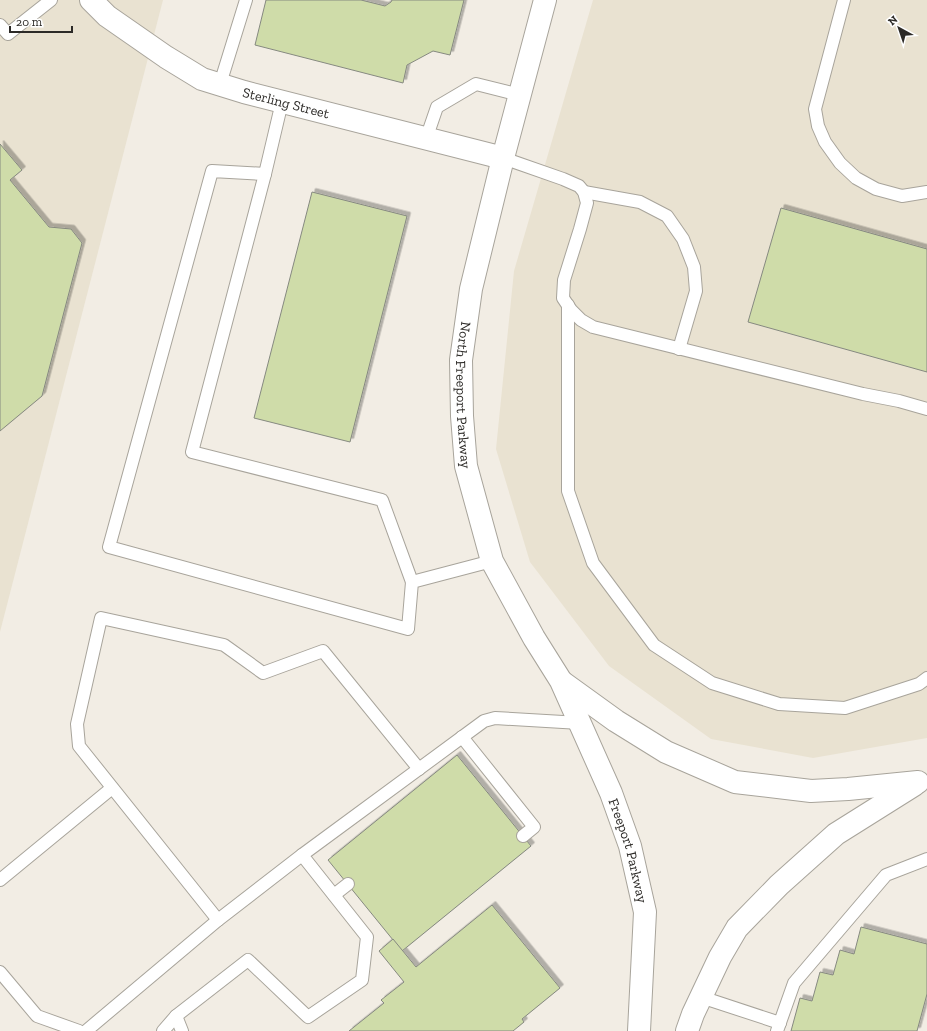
<svg xmlns="http://www.w3.org/2000/svg" width="927" height="1031" viewBox="0 0 927 1031" font-family="'Zilla Slab',serif">
	<style>
		.built { fill: #e9e2d1 }
		.building { fill: #cfdca9; stroke: #868980; filter: url(#shadow) }
		.lines { fill: none; stroke-linecap: round; stroke-linejoin: round }
		.lane-casing { stroke: #a8a49b; stroke-width: 14 }
		.street-casing { stroke: #a8a49b; stroke-width: 24 }
		.secondary-casing { stroke: #a8a49b; stroke-width: 24 }
		.lane { stroke: #fff; stroke-width: 12 }
		.street { stroke: #fff; stroke-width: 22 }
		.secondary { stroke: #fff; stroke-width: 22 }
		.labels { text-anchor: middle; dominant-baseline: central; stroke-width: 3.5; stroke-linejoin: round; paint-order: stroke }
		.street-label { font-size: 14px; fill: #2c2a27; stroke: #fff }
	</style>
	<defs>
		<filter id="shadow"><feDropShadow dx="3.5" dy="-3.5" stdDeviation="0" flood-color="#0004"/></filter>
	</defs>
	<rect width="100%" height="100%" fill="#f2ede4"/>
	<!-- built -->
	<g class="built">
		<path d="M 0,0 L 163,0 L 0,632 Z"/>
		<path d="M 593,0 L 927,0 L 927,738 L 813,758 L 711,739 L 609,666 L 530,562 L 496,449 L 514,271 Z"/>
	</g>
	<!-- building -->
	<g class="building">
		<path d="M 266,0 L 361,0 L 385,6 L 391,2 L 392,0 L 464,0 L 450,55 L 433,51 L 407,65 L 403,83 L 255,45 Z"/>
		<path d="M 0,144 L 22,170 L 10,180 L 49,227 L 71,229 L 82,243 L 42,396 L 0,431 Z"/>
		<path d="M 312,192 L 407,216 L 350,442 L 254,418 Z"/>
		<path d="M 781,208 L 927,249 L 927,372 L 748,322 Z"/>
		<path d="M 457,755 L 531,846 L 402,951 L 328,860 Z"/>
		<path d="M 492,905 L 560,988 L 522,1019 L 524,1022 L 513,1031 L 349,1031 L 384,1003 L 381,1000 L 404,982 L 379,951 L 393,939 L 416,967 Z"/>
		<path d="M 861,927 L 927,944 L 927,994 L 917,1031 L 791,1031 L 800,998 L 812,1001 L 820,972 L 833,975 L 840,950 L 854,954 Z"/>
	</g>
	<g class="lines">
		<!-- lane casing -->
		<g class="lane-casing">
			<g id="lane">
				<path d="M 844,0 L 815,109 L 818,126 L 825,142 L 840,163 L 856,178 L 876,189 L 902,196 L 927,192"/>
				<path d="M 0,25 L 8,34 L 51,0"/>
				<path d="M 220,84 L 246,0"/>
				<path d="M 282,102 L 265,174 L 212,171 L 109,547 L 408,629 L 412,582 L 492,561"/>
				<path d="M 426,139 L 437,107 L 476,84 L 520,95"/>
				<path d="M 503,158 L 563,179 L 579,186 L 584,192 L 587,203 L 580,229 L 564,280 L 563,298 L 571,310 L 581,320 L 593,327 L 863,394 L 899,401 L 927,409"/>
				<path d="M 265,174 L 192,452 L 382,500 L 412,582"/>
				<path d="M 584,192 L 640,202 L 667,216 L 683,239 L 694,267 L 696,291 L 679,349"/>
				<path d="M 568,305 L 568,491 L 593,563 L 654,645 L 712,683 L 779,704 L 845,708 L 919,684 L 927,678"/>
				<path d="M 462,737 L 534,827 L 523,836"/>
				<path d="M 302,855 L 218,920 L 79,746 L 77,724 L 101,618 L 224,645 L 263,673 L 323,651 L 419,769"/>
				<path d="M 0,880 L 112,788"/>
				<path d="M 334,895 L 348,884"/>
				<path d="M 0,972 L 37,1016 L 79,1031"/>
				<path d="M 701,997 L 780,1023"/>
				<path d="M 176,1016 L 182,1031"/>
				<path d="M 86,1031 L 218,920"/>
				<path d="M 163,1031 L 176,1016 L 248,960 L 308,1017 L 362,980 L 367,937 L 302,855 L 484,721 L 495,718 L 580,723"/>
				<path d="M 777,1031 L 794,983 L 886,875 L 927,859"/>
			</g>
		</g>
		<!-- street casing -->
		<g class="street-casing">
			<g id="street">
				<path id="s1" d="M 91,0 L 107,16 L 166,57 L 202,79 L 244,92 L 503,158"/>
			</g>
		</g>
		<!-- secondary casing -->
		<g class="secondary-casing">
			<g id="secondary">
				<path id="s2" d="M 545,0 L 503,158 L 471,289 L 461,360 L 462,416 L 466,466 L 492,561 L 534,638 L 561,681 L 611,793 L 630,846 L 645,912 L 639,1031"/>
				<path d="M 562,682 L 616,721 L 666,752 L 735,782 L 811,791 L 848,789 L 918,782"/>
				<path d="M 687,1031 L 693,1014 L 720,957 L 737,928 L 779,885 L 836,834 L 914,785"/>
			</g>
		</g>
		<!-- lane -->
		<use href="#lane" class="lane"/>
		<!-- street -->
		<use href="#street" class="street"/>
		<!-- secondary -->
		<use href="#secondary" class="secondary"/>
	</g>
	<g class="labels">
		<!-- street labels -->
		<g class="street-label">
			<text stroke="none"><textPath href="#s1" startOffset="224">Sterling Street</textPath></text>
			<text stroke="none"><textPath href="#s2" startOffset="405">North Freeport Parkway</textPath></text>
			<text stroke="none"><textPath href="#s2" startOffset="896">Freeport Parkway</textPath></text>
		</g>
	</g>
	<!-- north arrow -->
	<g transform="translate(899 28) rotate(320)" stroke="#ffffff" stroke-width="3" paint-order="stroke">
	<path d="M0-3L7 15L0 10L-7 15Z" fill="#2c2a27"/>
	<text y="-6" font-size="11" font-weight="bold" text-anchor="middle" fill="#2c2a27">N</text>
	</g>
	<!-- scale -->
	<path d="M10 26v6h62v-6" fill="none" stroke="#2c2a27" stroke-width="2"/>
	<text x="16" y="26" font-size="12" fill="#2c2a27" stroke="#ffffff" stroke-width="3" paint-order="stroke">20 m</text>
</svg>
